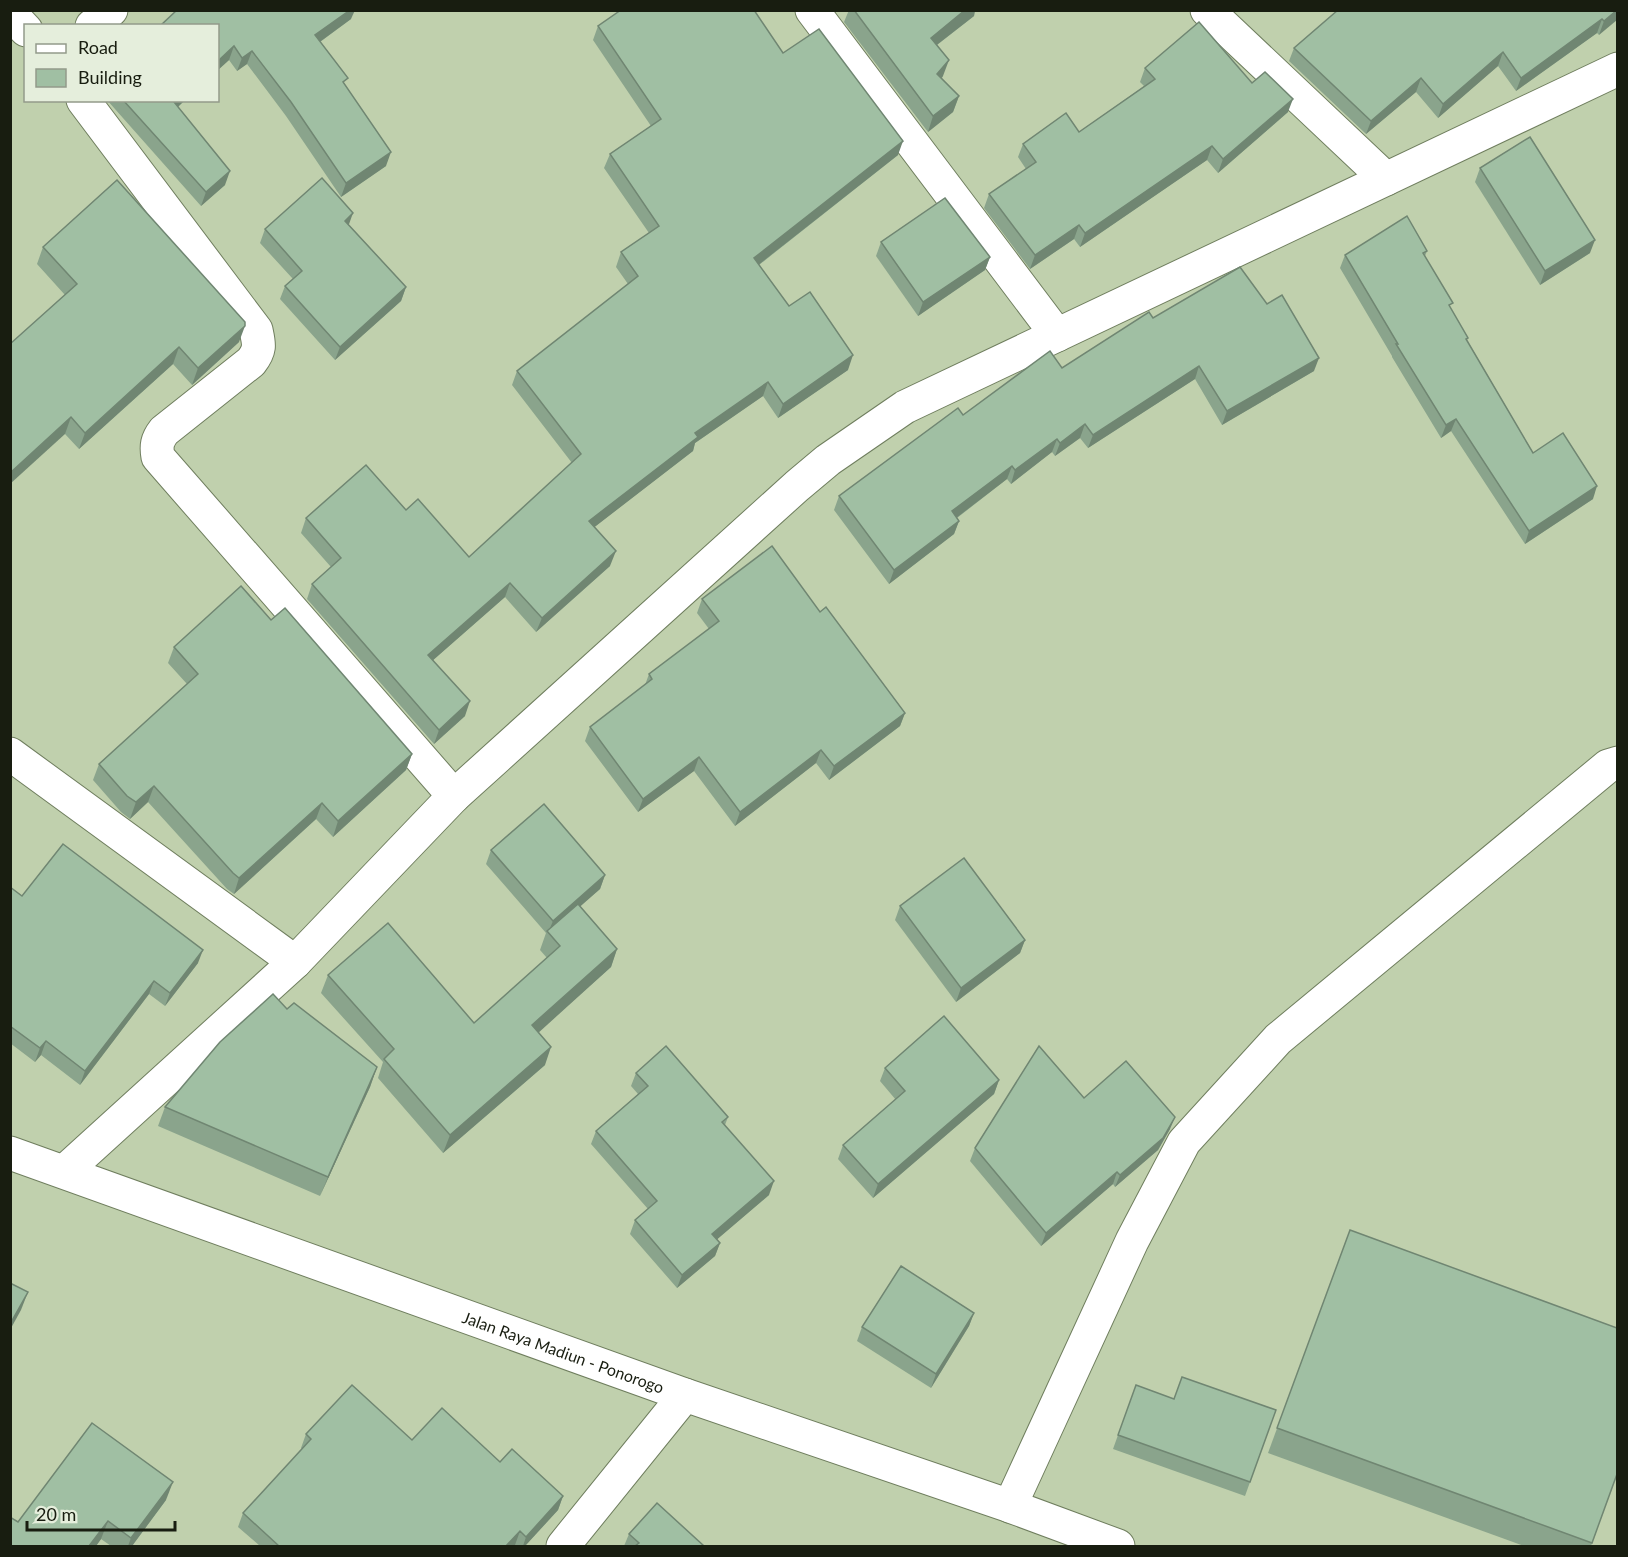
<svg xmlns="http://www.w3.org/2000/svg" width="1628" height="1557" viewBox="0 0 1628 1557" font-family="Lato,sans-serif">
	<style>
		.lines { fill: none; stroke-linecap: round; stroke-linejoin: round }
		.minor-casing { stroke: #6f7e5e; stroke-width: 35 }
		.trunk-casing { stroke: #6f7e5e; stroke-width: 35 }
		.minor { stroke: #fff; stroke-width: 33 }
		.trunk { stroke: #fff; stroke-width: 33 }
		.wall { fill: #8aa48c }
		.shaded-wall { fill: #708672 }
		.building { fill: #a0bfa3; stroke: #708672; stroke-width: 1.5 }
		.labels { text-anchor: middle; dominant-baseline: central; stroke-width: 5; stroke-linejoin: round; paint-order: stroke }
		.street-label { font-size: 16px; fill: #181d10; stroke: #e5eedc }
	</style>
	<rect width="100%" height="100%" fill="#c0d0ad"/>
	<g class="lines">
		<!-- minor casing -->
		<g class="minor-casing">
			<g id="minor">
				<path d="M 812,10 L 1057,335"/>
				<path d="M 1207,10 L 1386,179"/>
				<path d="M 10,13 L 26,30"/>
				<path d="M 92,26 L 111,10"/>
				<path d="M 83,100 L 256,330 C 259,344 261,349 251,362 L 164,431 C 157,440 156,446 158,457 L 454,796"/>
				<path d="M 10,754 L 295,962"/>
				<path d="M 65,1171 L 295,962 L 454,796 L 797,486 L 828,460 L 905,407 L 1618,69"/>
				<path d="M 1010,1506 L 1132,1241 L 1184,1142 L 1278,1039 L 1608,766 L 1618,763"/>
				<path d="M 563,1546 L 685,1395"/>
			</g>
		</g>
		<!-- trunk casing -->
		<g class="trunk-casing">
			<g id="trunk">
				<path id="s1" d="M 10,1153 L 685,1395 L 1010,1506 L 1118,1546"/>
			</g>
		</g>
		<!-- minor -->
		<use href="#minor" class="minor"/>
		<!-- trunk -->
		<use href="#trunk" class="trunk"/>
	</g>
	<!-- wall -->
	<g class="wall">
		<path d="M 849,10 L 975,10 L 974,16 L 937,45 L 943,76 L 942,78 L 959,96 L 953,112 L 928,132 L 844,22 Z"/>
		<path d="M 1617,10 L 1599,35 L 1597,33 L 1516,91 L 1498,66 L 1438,118 L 1416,92 L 1366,134 L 1289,61 L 1294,48 Z"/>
		<path d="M 351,19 L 320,42 L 345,85 L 386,166 L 341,197 L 286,116 L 247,64 L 237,71 L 229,60 L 218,70 L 218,26 Z"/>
		<path d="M 598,26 L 783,53 L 898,155 L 759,265 L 789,306 L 848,370 L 778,418 L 763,396 L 695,443 L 693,451 L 594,527 L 610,566 L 536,632 L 505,597 L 433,660 L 465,716 L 434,744 L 307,599 L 312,584 L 331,567 L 301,533 L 306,518 L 406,510 L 469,557 L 572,463 L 512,385 L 517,371 L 628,284 L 616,267 L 621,252 L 649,233 L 604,168 L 610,154 L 651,126 L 593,40 Z"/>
		<path d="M 1145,68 L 1252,83 L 1288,112 L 1218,173 L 1207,160 L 1080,247 L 1074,239 L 1030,269 L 984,208 L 989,194 L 1026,169 L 1018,157 L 1023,144 L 1079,132 L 1144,86 L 1140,82 Z"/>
		<path d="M 107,100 L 185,100 L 178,107 L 225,185 L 201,206 Z"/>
		<path d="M 1480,168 L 1590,253 L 1540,285 L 1475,182 Z"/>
		<path d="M 349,225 L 406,287 L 401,301 L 335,360 L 280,299 L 285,286 L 293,279 L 260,243 L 265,229 Z"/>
		<path d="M 881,242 L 990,257 L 985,270 L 918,316 L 876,256 Z"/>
		<path d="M 43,247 L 239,342 L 192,385 L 173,364 L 79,449 L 65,434 L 65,295 L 37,264 Z"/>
		<path d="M 1427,251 L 1425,256 L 1451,309 L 1468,338 L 1467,340 L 1533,453 L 1593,499 L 1525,544 L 1451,431 L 1441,438 L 1392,357 L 1392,356 L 1340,268 L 1345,255 Z"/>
		<path d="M 1153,318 L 1314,371 L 1222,425 L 1195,379 L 1088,448 L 1080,438 L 1055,456 L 1052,452 L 1011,484 L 1007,479 L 957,518 L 959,521 L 954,534 L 889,584 L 834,510 L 839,496 L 963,415 L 1062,368 Z"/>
		<path d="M 702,599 L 820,612 L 905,713 L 900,726 L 829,780 L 816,763 L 735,826 L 694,771 L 638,812 L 585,741 L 590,727 L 645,685 L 649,674 L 709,629 L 697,613 Z"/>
		<path d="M 271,620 L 412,754 L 406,770 L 333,837 L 316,819 L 234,894 L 227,889 L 148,802 L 130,819 L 121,812 L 93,780 L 99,764 L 187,684 L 168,663 L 174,647 Z"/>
		<path d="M 491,850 L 605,875 L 600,889 L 580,906 L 617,949 L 611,967 L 538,1032 L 545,1065 L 443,1153 L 378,1078 L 383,1062 L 321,993 L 328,975 L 474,1023 L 547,958 L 540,950 L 546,933 L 486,864 Z"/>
		<path d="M 10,887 L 22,896 L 198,963 L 165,1006 L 149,994 L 80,1085 L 41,1055 L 35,1062 L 10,1043 Z"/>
		<path d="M 900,906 L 1025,940 L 1020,953 L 956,1002 L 895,920 Z"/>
		<path d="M 287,1009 L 377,1067 L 370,1087 L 320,1196 L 158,1126 L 165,1107 Z"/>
		<path d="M 885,1068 L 999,1080 L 994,1094 L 873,1198 L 838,1159 L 843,1145 L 896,1100 L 880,1081 Z"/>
		<path d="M 636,1073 L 728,1117 L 725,1125 L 769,1195 L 717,1239 L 720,1243 L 715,1256 L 677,1288 L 630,1234 L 635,1220 L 648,1209 L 591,1144 L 596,1131 L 638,1094 L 631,1086 Z"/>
		<path d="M 1084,1098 L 1170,1129 L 1158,1150 L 1115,1187 L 1113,1184 L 1041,1246 L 970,1161 L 975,1148 Z"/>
		<path d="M 1350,1230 L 1617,1474 L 1591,1546 L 1524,1546 L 1268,1453 Z"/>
		<path d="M 974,1313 L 969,1326 L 931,1388 L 857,1341 L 862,1327 Z"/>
		<path d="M 1136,1385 L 1174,1399 L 1276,1410 L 1245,1496 L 1113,1449 Z"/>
		<path d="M 306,1434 L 412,1440 L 500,1462 L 563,1496 L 558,1510 L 525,1546 L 517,1546 L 515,1545 L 513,1546 L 260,1546 L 238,1527 L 243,1513 L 302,1449 L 301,1448 Z"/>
		<path d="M 166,1500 L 132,1546 L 111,1546 L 101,1539 L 96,1546 L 10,1546 L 18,1522 Z"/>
		<path d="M 629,1534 L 704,1546 L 624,1546 Z"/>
	</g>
	<!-- shaded-wall -->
	<g class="shaded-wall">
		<path d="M 350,10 L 355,10 L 351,19 L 310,49 L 315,35 Z"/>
		<path d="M 965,10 L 975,10 L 974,16 L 925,54 L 931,38 Z"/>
		<path d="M 1617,10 L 1617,20 L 1599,35 L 1604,21 Z"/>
		<path d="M 1602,19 L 1597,33 L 1516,91 L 1521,78 Z"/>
		<path d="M 234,46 L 229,60 L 218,70 L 218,61 Z"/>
		<path d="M 252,51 L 247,64 L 237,71 L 242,58 Z"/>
		<path d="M 1503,52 L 1498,66 L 1438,118 L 1443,104 Z"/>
		<path d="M 949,60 L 943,76 L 931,90 L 937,74 Z"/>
		<path d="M 1421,78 L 1416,92 L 1366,134 L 1371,121 Z"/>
		<path d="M 959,96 L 953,112 L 928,132 L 933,116 Z"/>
		<path d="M 1293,99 L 1288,112 L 1218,173 L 1223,159 Z"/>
		<path d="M 175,100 L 185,100 L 169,115 L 174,102 Z"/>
		<path d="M 903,141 L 898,155 L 748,273 L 754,258 Z"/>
		<path d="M 1212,146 L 1207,160 L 1080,247 L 1085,233 Z"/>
		<path d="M 391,152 L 386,166 L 341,197 L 346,183 Z"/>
		<path d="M 230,171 L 225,185 L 201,206 L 206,192 Z"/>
		<path d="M 353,213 L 348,227 L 345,221 Z"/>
		<path d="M 1079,225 L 1074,239 L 1030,269 L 1035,255 Z"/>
		<path d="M 1595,240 L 1590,253 L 1540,285 L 1545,271 Z"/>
		<path d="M 990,257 L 985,270 L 918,316 L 923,302 Z"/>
		<path d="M 406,287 L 401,301 L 335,360 L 340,347 Z"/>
		<path d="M 245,326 L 239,342 L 192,385 L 198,368 Z"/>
		<path d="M 179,347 L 173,364 L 79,449 L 85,433 Z"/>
		<path d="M 853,355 L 848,370 L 778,418 L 783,404 Z"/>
		<path d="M 1319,358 L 1314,371 L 1222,425 L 1227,411 Z"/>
		<path d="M 1199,366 L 1195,379 L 1088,448 L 1093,435 Z"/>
		<path d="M 768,382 L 763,396 L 695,443 L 693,451 L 583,536 L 589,521 L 695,433 Z"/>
		<path d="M 71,417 L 65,434 L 10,484 L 10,473 Z"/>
		<path d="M 1456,419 L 1451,431 L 1441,438 L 1446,425 Z"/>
		<path d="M 1085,424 L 1080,438 L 1055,456 L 1060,443 Z"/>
		<path d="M 1057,439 L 1052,452 L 1011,484 L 1015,470 Z"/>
		<path d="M 1012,466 L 1007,479 L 947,525 L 952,511 Z"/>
		<path d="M 1597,486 L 1593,499 L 1525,544 L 1529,531 Z"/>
		<path d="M 959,521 L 954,534 L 889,584 L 894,570 Z"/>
		<path d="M 616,551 L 610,566 L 536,632 L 542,618 Z"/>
		<path d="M 510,583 L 505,597 L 423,669 L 428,655 Z"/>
		<path d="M 470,701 L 465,716 L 434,744 L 439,730 Z"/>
		<path d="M 905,713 L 900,726 L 829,780 L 834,766 Z"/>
		<path d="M 821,750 L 816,763 L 735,826 L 740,812 Z"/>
		<path d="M 412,754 L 406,770 L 333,837 L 338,821 Z"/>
		<path d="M 699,757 L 694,771 L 638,812 L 643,799 Z"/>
		<path d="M 154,786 L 148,802 L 130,819 L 136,802 Z"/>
		<path d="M 322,803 L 316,819 L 234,894 L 239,878 Z"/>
		<path d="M 605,875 L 600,889 L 549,934 L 548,933 L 553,921 Z"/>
		<path d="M 1025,940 L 1020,953 L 956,1002 L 961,988 Z"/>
		<path d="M 617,949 L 611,967 L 526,1044 L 532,1025 Z"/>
		<path d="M 203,950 L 198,963 L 165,1006 L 170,993 Z"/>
		<path d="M 154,981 L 149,994 L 80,1085 L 85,1071 Z"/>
		<path d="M 46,1041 L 41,1055 L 35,1062 L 40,1048 Z"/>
		<path d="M 551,1047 L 545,1065 L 443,1153 L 450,1135 Z"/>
		<path d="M 377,1067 L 370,1087 L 320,1196 L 328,1177 Z"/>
		<path d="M 999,1080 L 994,1094 L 873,1198 L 878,1184 Z"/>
		<path d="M 1175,1117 L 1170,1129 L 1158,1150 L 1115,1187 L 1120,1175 Z"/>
		<path d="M 1117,1172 L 1113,1184 L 1041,1246 L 1046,1233 Z"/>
		<path d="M 774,1181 L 769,1195 L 707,1248 L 712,1234 Z"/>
		<path d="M 720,1243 L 715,1256 L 677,1288 L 682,1275 Z"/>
		<path d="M 28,1292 L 21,1310 L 10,1330 L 10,1324 Z"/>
		<path d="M 974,1313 L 969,1326 L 931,1388 L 936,1374 Z"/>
		<path d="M 173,1482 L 166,1500 L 132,1546 L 128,1546 L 131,1538 Z"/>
		<path d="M 563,1496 L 558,1510 L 525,1546 L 523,1546 L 526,1537 Z"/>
		<path d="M 108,1521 L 101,1539 L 96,1546 L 89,1546 Z"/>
		<path d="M 520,1531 L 515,1545 L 513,1546 L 506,1546 Z"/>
	</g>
	<!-- building -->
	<g class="building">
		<path d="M 177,10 L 350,10 L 315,35 L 348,78 L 343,82 L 391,152 L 346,183 L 291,102 L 252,51 L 242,58 L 234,46 L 218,61 L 218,26 L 160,26 Z"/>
		<path d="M 621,10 L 754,10 L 783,53 L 819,29 L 903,141 L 754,258 L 789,306 L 810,292 L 853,355 L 783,404 L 768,382 L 695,433 L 698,437 L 589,521 L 616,551 L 542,618 L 510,583 L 428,655 L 470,701 L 439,730 L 312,584 L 341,558 L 306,518 L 366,465 L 406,510 L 418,499 L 469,557 L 581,454 L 517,371 L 638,276 L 621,252 L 659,226 L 610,154 L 661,119 L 598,26 Z"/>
		<path d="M 854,10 L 965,10 L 931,38 L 949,60 L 937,74 L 959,96 L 933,116 Z"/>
		<path d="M 1338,10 L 1617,10 L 1604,21 L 1602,19 L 1521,78 L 1503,52 L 1443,104 L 1421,78 L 1371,121 L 1294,48 Z"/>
		<path d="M 1199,22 L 1252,83 L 1265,72 L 1293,99 L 1223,159 L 1212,146 L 1085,233 L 1079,225 L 1035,255 L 989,194 L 1036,162 L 1023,144 L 1066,113 L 1079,132 L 1155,79 L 1145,68 Z"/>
		<path d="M 123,100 L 175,100 L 174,102 L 230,171 L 206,192 Z"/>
		<path d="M 1530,137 L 1595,240 L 1545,271 L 1480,168 Z"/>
		<path d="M 322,178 L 353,213 L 345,221 L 406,287 L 340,347 L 285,286 L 302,271 L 265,229 Z"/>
		<path d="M 117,180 L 245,322 L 245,326 L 198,368 L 179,347 L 85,433 L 71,417 L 10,473 L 10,344 L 77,284 L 43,247 Z"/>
		<path d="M 945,198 L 990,257 L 923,302 L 881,242 Z"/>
		<path d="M 1407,216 L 1427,251 L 1423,253 L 1453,303 L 1449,305 L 1468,338 L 1466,339 L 1533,453 L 1563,433 L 1597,486 L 1529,531 L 1456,419 L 1446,425 L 1396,344 L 1398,344 L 1345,255 Z"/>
		<path d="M 1240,267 L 1267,304 L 1282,295 L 1319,358 L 1227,411 L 1199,366 L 1093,435 L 1085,424 L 1060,443 L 1057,439 L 1015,470 L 1012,466 L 952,511 L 959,521 L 894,570 L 839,496 L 958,408 L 963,415 L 1050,351 L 1062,368 L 1149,312 L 1153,318 Z"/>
		<path d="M 772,546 L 820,612 L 826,607 L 905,713 L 834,766 L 821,750 L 740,812 L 699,757 L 643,799 L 590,727 L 652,679 L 649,674 L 719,621 L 702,599 Z"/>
		<path d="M 241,586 L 271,620 L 285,608 L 412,754 L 338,821 L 322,803 L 239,878 L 233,873 L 154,786 L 136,802 L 127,796 L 99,764 L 198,674 L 174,647 Z"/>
		<path d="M 544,804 L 605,875 L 553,921 L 491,850 Z"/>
		<path d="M 63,844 L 203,950 L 170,993 L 154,981 L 85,1071 L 46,1041 L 40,1048 L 10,1026 L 10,887 L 22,896 Z"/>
		<path d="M 964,858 L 1025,940 L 961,988 L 900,906 Z"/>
		<path d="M 578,904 L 617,949 L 532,1025 L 551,1047 L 450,1135 L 384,1059 L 394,1049 L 328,975 L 388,923 L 474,1023 L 560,946 L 547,931 Z"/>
		<path d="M 273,994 L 287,1009 L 294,1003 L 377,1067 L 328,1177 L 165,1107 L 220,1042 Z"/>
		<path d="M 944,1016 L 999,1080 L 878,1184 L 843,1145 L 905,1091 L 885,1068 Z"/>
		<path d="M 666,1046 L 728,1117 L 722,1122 L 774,1181 L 712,1234 L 720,1243 L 682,1275 L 635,1220 L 657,1201 L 596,1131 L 648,1086 L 636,1073 Z"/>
		<path d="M 1039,1046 L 1084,1098 L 1126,1061 L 1175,1117 L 1163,1138 L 1120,1175 L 1117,1172 L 1046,1233 L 975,1148 Z"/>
		<path d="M 1350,1230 L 1617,1328 L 1617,1474 L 1592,1543 L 1277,1428 Z"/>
		<path d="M 901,1266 L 974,1313 L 936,1374 L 862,1327 Z"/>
		<path d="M 10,1283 L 28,1292 L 10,1324 Z"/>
		<path d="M 1182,1377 L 1276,1410 L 1250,1482 L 1118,1435 L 1136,1385 L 1174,1399 Z"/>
		<path d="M 352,1385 L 412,1440 L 442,1408 L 500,1462 L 512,1449 L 563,1496 L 526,1537 L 520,1531 L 506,1546 L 279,1546 L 243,1513 L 311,1439 L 306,1434 Z"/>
		<path d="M 92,1423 L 173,1482 L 131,1538 L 108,1521 L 89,1546 L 10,1546 L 10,1517 L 18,1522 Z"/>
		<path d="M 657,1503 L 704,1546 L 635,1546 L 639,1543 L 629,1534 Z"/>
	</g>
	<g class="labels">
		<!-- street labels -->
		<g class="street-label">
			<text stroke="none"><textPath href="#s1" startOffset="588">Jalan Raya Madiun - Ponorogo</textPath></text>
		</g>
	</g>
	<!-- border -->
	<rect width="1628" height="1557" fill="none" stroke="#181d10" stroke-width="24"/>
	<!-- legend -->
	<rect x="24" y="24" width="195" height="78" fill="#e5eedc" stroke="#939a8a" stroke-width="1.5"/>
	<rect x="36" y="44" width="30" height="9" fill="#ffffff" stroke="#939a8a" stroke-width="1.5"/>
	<text x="78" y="54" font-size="18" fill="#181d10">Road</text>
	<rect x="36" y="69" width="30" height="18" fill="#a0bfa3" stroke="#939a8a" stroke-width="1.5"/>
	<text x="78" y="84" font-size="18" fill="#181d10">Building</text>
	<!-- scale -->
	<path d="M27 1521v9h148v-9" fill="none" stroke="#181d10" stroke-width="3"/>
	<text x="36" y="1521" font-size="18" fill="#181d10" stroke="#e5eedc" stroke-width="4.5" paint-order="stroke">20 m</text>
</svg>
